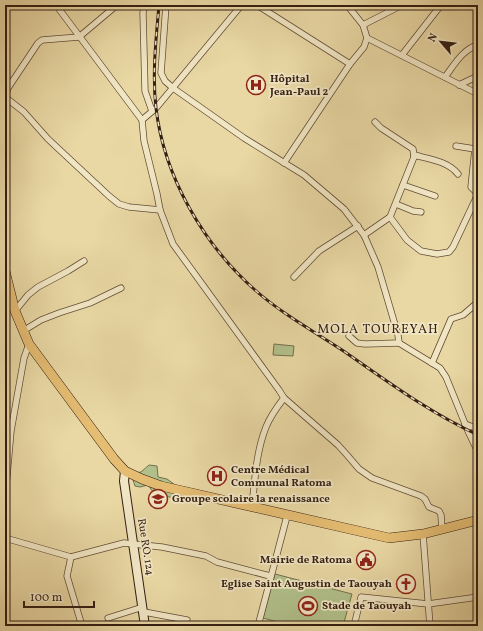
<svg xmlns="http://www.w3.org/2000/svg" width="483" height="631" viewBox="0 0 483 631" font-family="Vollkorn,serif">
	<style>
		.green { fill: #b1c08a; stroke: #72704e }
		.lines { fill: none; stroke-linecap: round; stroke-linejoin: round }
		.street-casing { stroke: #614d37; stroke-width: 7 }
		.secondary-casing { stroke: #341f13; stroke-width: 10 }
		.primary-casing { stroke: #341f13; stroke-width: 10 }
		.street { stroke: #f1e6c4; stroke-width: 5.5 }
		.secondary { stroke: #f1e6c4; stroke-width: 8 }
		.primary { stroke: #e4bc72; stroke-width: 9 }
		.rail-casing { stroke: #341f13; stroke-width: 3 }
		.rail { stroke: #f1e6c4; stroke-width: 1.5; stroke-dasharray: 4.5; stroke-linecap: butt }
		.labels { text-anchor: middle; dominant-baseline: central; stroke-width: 3.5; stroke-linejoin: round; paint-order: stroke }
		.poi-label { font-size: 11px; font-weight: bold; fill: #341f13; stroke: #f1e6c4; text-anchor: start }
		.street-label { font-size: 11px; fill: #341f13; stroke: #f1e6c4 }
		.quarter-label { font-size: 13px; letter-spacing: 1px; fill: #341f13; stroke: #f1e6c4 }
	</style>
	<rect width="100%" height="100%" fill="#e9d8a4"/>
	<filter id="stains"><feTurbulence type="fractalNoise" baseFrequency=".005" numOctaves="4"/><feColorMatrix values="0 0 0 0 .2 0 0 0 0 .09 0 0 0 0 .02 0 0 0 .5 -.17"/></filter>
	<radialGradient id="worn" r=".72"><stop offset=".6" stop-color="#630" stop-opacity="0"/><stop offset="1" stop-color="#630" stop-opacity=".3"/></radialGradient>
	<!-- green -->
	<g class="green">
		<path d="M 274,344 L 294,346 L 293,356 L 273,355 Z"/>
		<path d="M 149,465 L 157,466 L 158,477 L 167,479 L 178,487 L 177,497 C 169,499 166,494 156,496 L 148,485 L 140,487 L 135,486 L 132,477 L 135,473 L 141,472 Z"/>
		<path d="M 275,574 L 352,594 L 343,626 L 292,626 L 263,618 Z"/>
	</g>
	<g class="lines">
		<!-- street casing -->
		<g class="street-casing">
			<g id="street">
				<path d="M 56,5 L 142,120 L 144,141 L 157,194 L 160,210 L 173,244 L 279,390 L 284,398 L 338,445 L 347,455 L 359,469 L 372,478 L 421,496 L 425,499 L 429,507 L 439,511 L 441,515 L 442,529"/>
				<path d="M 117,5 L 79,37 L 42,40 L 38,43 L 8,88 L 5,97 L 24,112 L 48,139 L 109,196 L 119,204 L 129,207 L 160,210"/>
				<path d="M 144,5 L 143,13 L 145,91 L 152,111"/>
				<path d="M 166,5 L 161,73 L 165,81 L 173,88 L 244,138 L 304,175 L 344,209 L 364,235 L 378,267 L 398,335 L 399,343 L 440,368 L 446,377 L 468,431 L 478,452"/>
				<path d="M 257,5 L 350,64"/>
				<path d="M 363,25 L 402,5"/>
				<path d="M 367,38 L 478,94"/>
				<path d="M 402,55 L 441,5"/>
				<path d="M 445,77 C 454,65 463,49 478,45"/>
				<path d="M 459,85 L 478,76"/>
				<path d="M 142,120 L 156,108 L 239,8 L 244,5"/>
				<path d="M 456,146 L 475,149 L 471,187 L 478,194"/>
				<path d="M 414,155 C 429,159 448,161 458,174"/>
				<path d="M 284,163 L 350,64 L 364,47 L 367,38 L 363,25 L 347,5"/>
				<path d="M 403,185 L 435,196"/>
				<path d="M 396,204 L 413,211 L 421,212"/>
				<path d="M 390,217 L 407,240 L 421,251 L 437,254 L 449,252 L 453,247 L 478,194"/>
				<path d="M 364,235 L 390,217 L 414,157 L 413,149 L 381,128 L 375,122"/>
				<path d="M 294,277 L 319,251 L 358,226"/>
				<path d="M 5,300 L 15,311 L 28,295 L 38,287 L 68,271 L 84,261"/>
				<path d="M 23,331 L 41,320 L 59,313 L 90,303 L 121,288"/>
				<path d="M 349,336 L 357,343 L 365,344 L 399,343"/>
				<path d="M 432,363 L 451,319 L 463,315 L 478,302"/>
				<path d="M 465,424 L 478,429"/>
				<path d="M 5,498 L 11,431 L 24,358 L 29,344"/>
				<path d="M 252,506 C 255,480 256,452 266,427 C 270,417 277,407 284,398"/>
				<path d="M 423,534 L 430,626"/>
				<path d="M 5,538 L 71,557"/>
				<path d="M 144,612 L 187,620"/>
				<path d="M 108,618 L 143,607"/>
				<path d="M 82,626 L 67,576 L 71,557 L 124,543 L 133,544 L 162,547 L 206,556 L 217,562 L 270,576"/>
				<path d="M 258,626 L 287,516"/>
				<path d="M 354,626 L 361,597 L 428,604 L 478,597"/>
			</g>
		</g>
		<!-- secondary casing -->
		<g class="secondary-casing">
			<path id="secondary" d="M 125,471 L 124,481 L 145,626"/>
		</g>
		<!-- primary casing -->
		<g class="primary-casing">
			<path id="primary" d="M 5,271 L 15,311 L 29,344 L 114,459 L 125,471 L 142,479 L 161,486 L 389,538 L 423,534 L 478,520"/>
		</g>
		<!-- street -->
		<use href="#street" class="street"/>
		<!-- secondary -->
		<use href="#secondary" class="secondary"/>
		<!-- primary -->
		<use href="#primary" class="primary"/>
		<!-- rail casing -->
		<g class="rail-casing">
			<path id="rail" d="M 159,5 C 156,39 152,74 156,108 C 164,177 204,245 255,290 C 282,314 315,332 345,352 C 388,382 430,413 478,435"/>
		</g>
		<!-- rail -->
		<use href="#rail" class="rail"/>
	</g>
	<!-- icons -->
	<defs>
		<g id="hospital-ring" transform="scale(1)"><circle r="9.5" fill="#f1e6c4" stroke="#8f2418" stroke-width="1.5"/><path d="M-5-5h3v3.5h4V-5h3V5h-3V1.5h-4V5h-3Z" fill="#8f2418"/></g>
		<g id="school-ring" transform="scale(1)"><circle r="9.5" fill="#f1e6c4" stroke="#8f2418" stroke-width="1.5"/><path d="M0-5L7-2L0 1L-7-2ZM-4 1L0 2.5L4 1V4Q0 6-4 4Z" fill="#8f2418"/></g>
		<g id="civic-ring" transform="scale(1)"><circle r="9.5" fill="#f1e6c4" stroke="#8f2418" stroke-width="1.5"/><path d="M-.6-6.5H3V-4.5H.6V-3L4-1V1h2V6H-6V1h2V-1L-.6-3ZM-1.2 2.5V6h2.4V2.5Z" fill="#8f2418"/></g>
		<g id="church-ring" transform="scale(1)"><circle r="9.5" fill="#f1e6c4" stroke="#8f2418" stroke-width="1.5"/><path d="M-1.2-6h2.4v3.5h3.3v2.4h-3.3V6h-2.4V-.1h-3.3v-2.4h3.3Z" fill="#8f2418"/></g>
		<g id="stadium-ring" transform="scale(1)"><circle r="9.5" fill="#f1e6c4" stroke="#8f2418" stroke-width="1.5"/><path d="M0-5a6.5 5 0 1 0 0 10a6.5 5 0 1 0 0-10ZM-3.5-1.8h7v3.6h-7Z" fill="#8f2418"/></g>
	</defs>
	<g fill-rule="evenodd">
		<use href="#hospital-ring" x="256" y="85"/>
		<use href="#hospital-ring" x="217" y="476"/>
		<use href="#school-ring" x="158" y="499"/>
		<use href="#civic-ring" x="366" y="560"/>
		<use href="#church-ring" x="406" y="584"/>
		<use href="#stadium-ring" x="308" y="606"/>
	</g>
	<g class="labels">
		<!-- poi labels -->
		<g class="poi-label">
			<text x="270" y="79">Hôpital<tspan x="270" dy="13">Jean-Paul 2</tspan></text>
			<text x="231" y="470">Centre Médical<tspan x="231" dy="13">Communal Ratoma</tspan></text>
			<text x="172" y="499">Groupe scolaire la renaissance</text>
			<text x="352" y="560" text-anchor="end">Mairie de Ratoma</text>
			<text x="392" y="584" text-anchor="end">Eglise Saint Augustin de Taouyah</text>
			<text x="322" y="606">Stade de Taouyah</text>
		</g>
		<!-- street labels -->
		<g class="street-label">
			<text transform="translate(145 547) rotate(81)">Rue RO. 124</text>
		</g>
		<!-- quarter labels -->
		<g class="quarter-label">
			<text x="378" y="330">MOLA TOUREYAH</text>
		</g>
	</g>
	<!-- margin -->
	<rect width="483" height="631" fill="none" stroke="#e9d8a4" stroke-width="20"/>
	<rect x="6" y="6" width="471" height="619" fill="none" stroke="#341f13" stroke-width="2"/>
	<rect x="10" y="10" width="463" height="611" fill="none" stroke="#341f13"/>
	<!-- north arrow -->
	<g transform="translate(441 42) rotate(298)" stroke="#f1e6c4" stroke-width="3" paint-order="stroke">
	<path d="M0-3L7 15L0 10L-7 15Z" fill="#341f13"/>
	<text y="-6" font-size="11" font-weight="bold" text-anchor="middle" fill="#341f13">N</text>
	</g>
	<!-- scale -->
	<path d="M24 601v6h70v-6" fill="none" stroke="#341f13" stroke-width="2"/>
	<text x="30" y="601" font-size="12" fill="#341f13" stroke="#f1e6c4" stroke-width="3" paint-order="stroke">100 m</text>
	<rect width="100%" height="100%" filter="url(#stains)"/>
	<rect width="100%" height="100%" fill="url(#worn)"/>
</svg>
